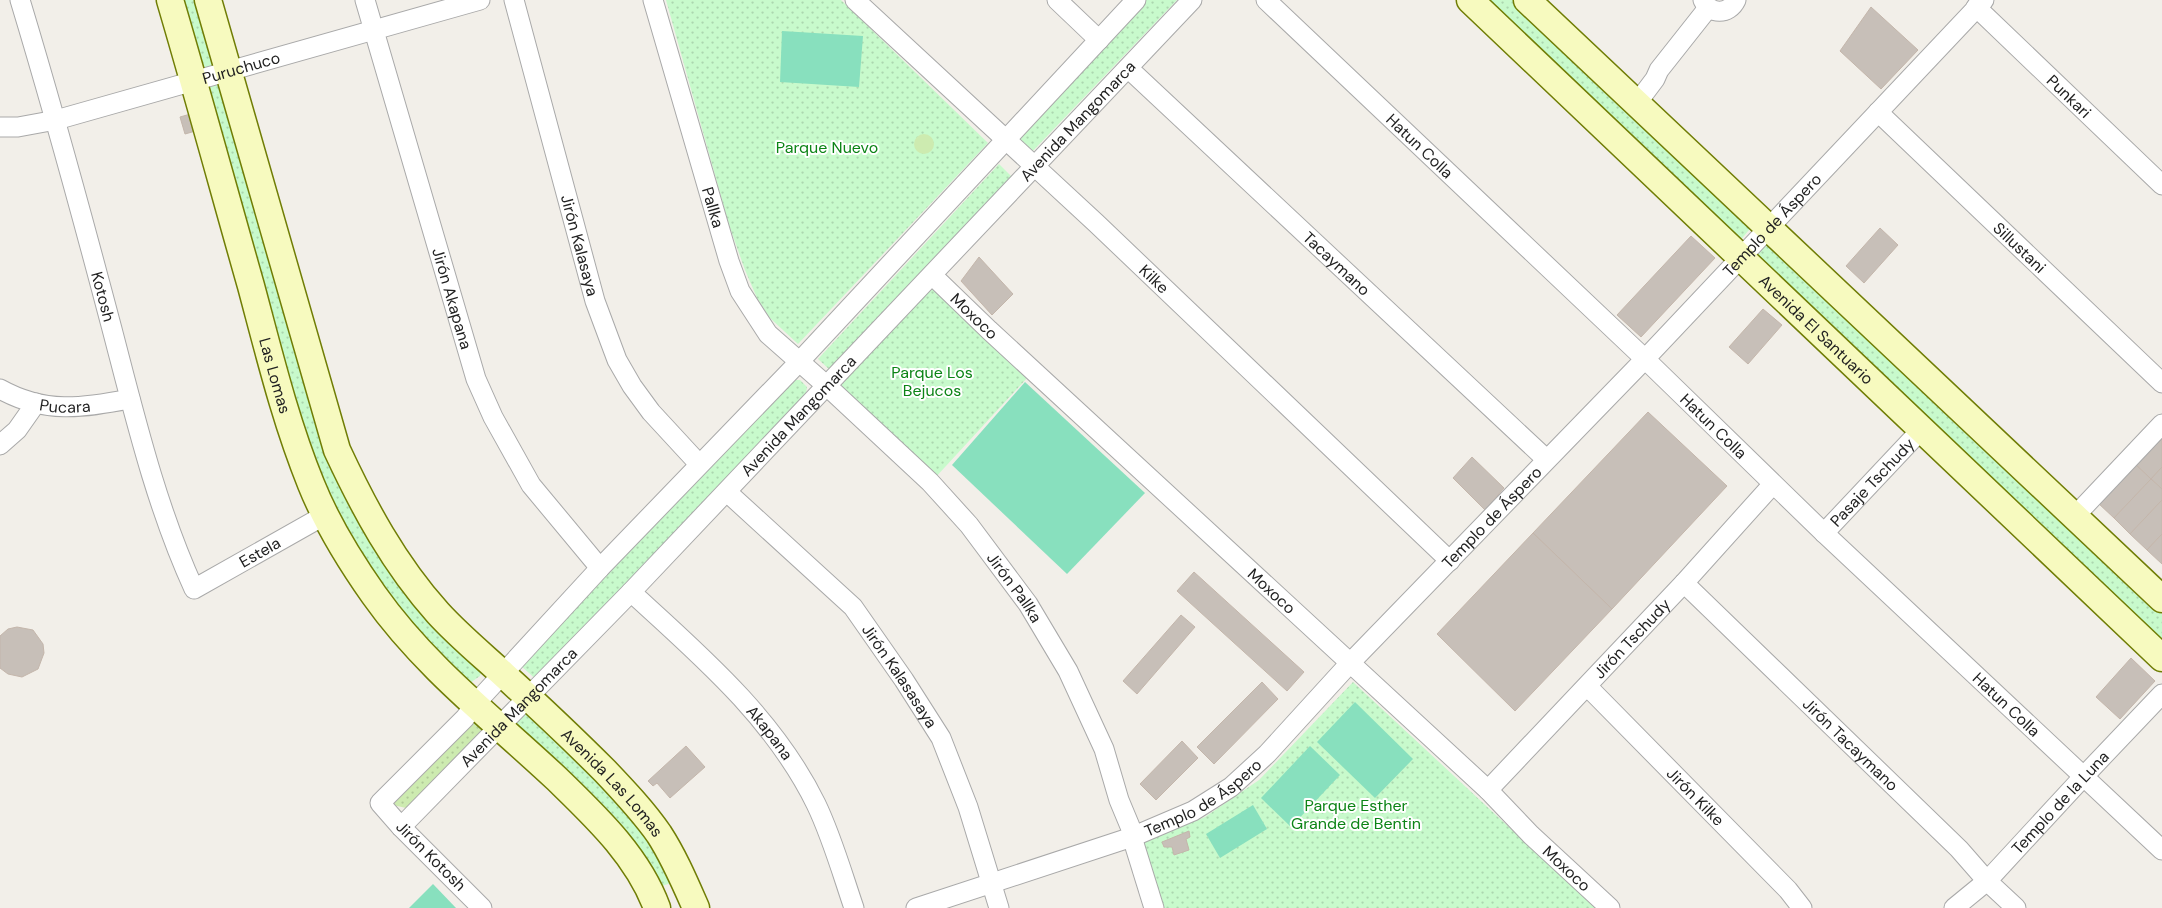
<svg xmlns="http://www.w3.org/2000/svg" width="2162" height="908" viewBox="0 0 2162 908" font-family="'DM Sans',sans-serif">
	<style>
		.grass { fill: url(#grass-dots) }
		.park { fill: url(#park-dots) }
		.garden { fill: #cdebb0 }
		.pitch { fill: #88e0be }
		.building { fill: #c7bfb8; stroke: #c4b6ab }
		.lines { fill: none; stroke-linecap: round; stroke-linejoin: round }
		.street-casing { stroke: #a9a9a9; stroke-width: 21 }
		.secondary-casing { stroke: #707d05; stroke-width: 29 }
		.street { stroke: #fff; stroke-width: 19 }
		.secondary { stroke: #f7fabf; stroke-width: 26 }
		.labels { text-anchor: middle; dominant-baseline: central; stroke-width: 4; stroke-linejoin: round; paint-order: stroke }
		.street-label { font-size: 16px; fill: #222; stroke: #fff }
		.park-label { font-size: 16px; fill: #0c8416; stroke: #fff }
	</style>
	<defs>
		<pattern id="grass-dots" width="8" height="8" patternUnits="userSpaceOnUse" patternTransform="scale(1.25)"><rect width="8" height="8" fill="#cdebb0"/><path d="M2 2h.1M6 6h.1" fill="none" stroke="#b0c997" stroke-width="1.8" stroke-linecap="round"/></pattern>
		<pattern id="park-dots" width="8" height="8" patternUnits="userSpaceOnUse" patternTransform="scale(1.25)"><rect width="8" height="8" fill="#c8facc"/><path d="M2 2h.1M6 6h.1" fill="none" stroke="#acd6af" stroke-width="1.8" stroke-linecap="round"/></pattern>
	</defs>
	<rect width="100%" height="100%" fill="#f2efe9"/>
	<!-- grass -->
	<path class="grass" d="M 465,714 L 482,722 L 482,731 L 406,808 L 393,805 L 392,790 Z"/>
	<!-- park -->
	<g class="park">
		<path d="M 178,0 L 201,0 L 215,65 L 203,69 Z"/>
		<path d="M 666,0 L 841,0 L 988,143 L 798,344 L 770,318 L 757,298 L 745,270 L 729,225 Z"/>
		<path d="M 1146,0 L 1177,0 L 1029,155 L 1015,139 Z"/>
		<path d="M 1480,0 L 1516,0 L 1751,222 L 1749,230 L 1739,242 Z"/>
		<path d="M 219,83 L 329,444 L 482,668 L 480,676 L 470,683 L 462,682 L 378,587 L 318,480 L 205,94 L 209,86 Z"/>
		<path d="M 999,164 L 1014,179 L 831,371 L 818,359 Z"/>
		<path d="M 1771,243 L 2162,614 L 2162,643 L 1755,254 L 1762,244 Z"/>
		<path d="M 939,288 L 1028,377 L 934,479 L 842,387 L 841,379 L 930,289 Z"/>
		<path d="M 792,380 L 800,380 L 807,387 L 806,394 L 538,681 L 521,666 Z"/>
		<path d="M 1353,682 L 1596,908 L 1162,908 L 1139,844 L 1205,817 L 1259,780 Z"/>
		<path d="M 521,713 L 530,714 L 651,836 L 671,883 L 659,887 L 513,724 Z"/>
	</g>
	<!-- garden -->
	<circle class="garden" cx="924" cy="144" r="10"/>
	<!-- pitch -->
	<g class="pitch">
		<path d="M 782,31 L 863,36 L 859,87 L 780,82 Z"/>
		<path d="M 1025,382 L 1145,493 L 1067,574 L 952,465 Z"/>
		<path d="M 1355,702 L 1413,759 L 1375,798 L 1317,742 Z"/>
		<path d="M 1310,746 L 1340,775 L 1291,827 L 1261,798 Z"/>
		<path d="M 1253,805 L 1267,829 L 1220,858 L 1206,834 Z"/>
		<path d="M 433,884 L 456,908 L 409,908 Z"/>
	</g>
	<!-- building -->
	<g class="building">
		<path d="M 1871,7 L 1918,50 L 1881,89 L 1840,51 Z"/>
		<path d="M 194,113 L 199,130 L 185,134 L 180,117 Z"/>
		<path d="M 1880,228 L 1898,245 L 1864,283 L 1846,266 Z"/>
		<path d="M 1691,236 L 1715,258 L 1641,337 L 1617,315 Z"/>
		<path d="M 979,257 L 1013,294 L 992,315 L 961,281 Z"/>
		<path d="M 1763,309 L 1782,325 L 1748,364 L 1729,347 Z"/>
		<path d="M 1648,412 L 1727,486 L 1612,609 L 1533,533 Z"/>
		<path d="M 2162,435 L 2162,467 L 2151,479 L 2135,464 Z"/>
		<path d="M 1472,457 L 1504,488 L 1485,510 L 1453,478 Z"/>
		<path d="M 2135,464 L 2151,479 L 2114,518 L 2098,503 Z"/>
		<path d="M 2162,467 L 2162,489 L 2151,479 Z"/>
		<path d="M 2151,479 L 2162,489 L 2162,500 L 2130,534 L 2114,518 Z"/>
		<path d="M 2162,500 L 2162,534 L 2147,550 L 2130,534 Z"/>
		<path d="M 1533,533 L 1612,609 L 1515,711 L 1437,634 Z"/>
		<path d="M 2162,534 L 2162,564 L 2147,550 Z"/>
		<path d="M 1194,572 L 1304,672 L 1287,691 L 1177,591 Z"/>
		<path d="M 1181,615 L 1195,627 L 1137,694 L 1123,681 Z"/>
		<path d="M 17,627 L 33,630 L 43,644 L 44,653 L 38,669 L 22,677 L 8,674 L 0,668 L 0,636 L 8,629 Z"/>
		<path d="M 2131,658 L 2155,681 L 2120,719 L 2096,697 Z"/>
		<path d="M 1262,682 L 1278,699 L 1214,764 L 1197,747 Z"/>
		<path d="M 1182,741 L 1198,758 L 1156,800 L 1140,784 Z"/>
		<path d="M 686,746 L 705,767 L 670,798 L 657,783 L 653,786 L 648,781 Z"/>
		<path d="M 1189,831 L 1190,837 L 1186,839 L 1189,850 L 1174,855 L 1172,847 L 1164,847 L 1162,842 Z"/>
	</g>
	<g class="lines">
		<!-- street casing -->
		<g class="street-casing">
			<g id="street">
				<path id="s1" d="M 20,0 C 53,109 83,219 112,329 C 135,417 156,506 194,589 L 325,515"/>
				<path id="s2" d="M 365,0 L 476,379 L 493,417 L 531,485 L 600,568"/>
				<path id="s3" d="M 514,0 L 595,301 L 617,360 L 632,386 L 651,412 L 699,464"/>
				<path id="s4" d="M 653,0 L 729,261 L 740,291 L 768,334 L 827,386 L 930,482 L 969,525 L 1028,604 L 1068,671 L 1104,749 L 1119,800 L 1134,836"/>
				<path id="s5" d="M 855,0 L 1096,223 L 1450,561"/>
				<path d="M 1057,0 L 1099,40"/>
				<path id="s6" d="M 1266,0 L 1645,359 L 1824,533 L 2162,850"/>
				<path d="M 1703,0 C 1710,15 1729,15 1736,0"/>
				<path id="s7" d="M 1976,7 L 2162,185"/>
				<path id="s8" d="M 1128,68 L 1546,459"/>
				<path d="M 1637,103 L 1655,79 L 1659,70 L 1708,8"/>
				<path id="s9" d="M 1878,112 L 2162,383"/>
				<path id="s10" d="M 0,127 L 18,127 L 56,120 L 480,0"/>
				<path id="s11" d="M 932,275 L 989,330 L 1488,790 L 1531,835 L 1610,908"/>
				<path id="s12" d="M 0,389 C 45,414 82,408 130,399"/>
				<path d="M 0,445 L 17,430 L 36,403"/>
				<path id="s13" d="M 727,492 L 853,607 L 904,680 L 941,738 L 968,807 L 999,908"/>
				<path d="M 2074,517 L 2162,424"/>
				<path id="s14" d="M 1824,533 L 1921,430"/>
				<path id="s15" d="M 1684,583 L 1959,849 L 1987,881 L 2016,908"/>
				<path id="s16" d="M 631,592 C 700,655 774,718 816,804 C 832,837 842,873 854,908"/>
				<path id="s17" d="M 1587,686 L 1788,890 L 1802,908"/>
				<path id="s18" d="M 1488,790 L 1684,583 L 1773,484"/>
				<path id="s19" d="M 401,827 L 631,592 L 1192,0"/>
				<path d="M 1132,837 L 1154,908"/>
				<path d="M 482,908 L 401,827 L 380,803 L 465,718 L 475,704 L 600,568 L 799,362 L 1136,0"/>
				<path id="s20" d="M 916,908 L 1132,837 L 1193,811 L 1231,787 L 1267,754 L 1350,663 L 1645,359 L 1984,0"/>
				<path id="s21" d="M 1954,908 L 1987,881 L 2084,776 L 2162,694"/>
			</g>
		</g>
		<!-- secondary casing -->
		<g class="secondary-casing">
			<g id="secondary">
				<path id="s22" d="M 170,0 C 198,95 224,191 251,286 C 269,353 285,420 311,484 C 327,524 350,561 374,595 C 424,666 494,720 557,779 C 596,817 638,856 657,908"/>
				<path id="s23" d="M 208,0 L 337,450 C 364,508 394,564 438,613 C 458,635 481,654 504,675 C 538,706 572,738 605,771 C 624,791 643,811 659,834 C 674,857 685,883 696,908"/>
				<path id="s24" d="M 1470,0 L 2162,658"/>
				<path d="M 1527,0 L 2162,599"/>
			</g>
		</g>
		<!-- street -->
		<use href="#street" class="street"/>
		<!-- secondary -->
		<use href="#secondary" class="secondary"/>
	</g>
	<g class="labels">
		<!-- street labels -->
		<g class="street-label">
			<text stroke="none"><textPath href="#s10" startOffset="249">Puruchuco</textPath></text>
			<text stroke="none"><textPath href="#s7" startOffset="129">Punkari</textPath></text>
			<text stroke="none"><textPath href="#s19" startOffset="978">Avenida Mangomarca</textPath></text>
			<text stroke="none"><textPath href="#s6" startOffset="212">Hatun Colla</textPath></text>
			<text stroke="none"><textPath href="#s4" startOffset="216">Pallka</textPath></text>
			<text stroke="none"><textPath href="#s20" startOffset="1119">Templo de Áspero</textPath></text>
			<text stroke="none"><textPath href="#s3" startOffset="254">Jirón Kalasaya</textPath></text>
			<text stroke="none"><textPath href="#s9" startOffset="196">Sillustani</textPath></text>
			<text stroke="none"><textPath href="#s8" startOffset="286">Tacaymano</textPath></text>
			<text stroke="none"><textPath href="#s5" startOffset="409">Kilke</textPath></text>
			<text stroke="none"><textPath href="#s1" startOffset="308">Kotosh</textPath></text>
			<text stroke="none"><textPath href="#s2" startOffset="311">Jirón Akapana</textPath></text>
			<text stroke="none"><textPath href="#s11" startOffset="59">Moxoco</textPath></text>
			<text stroke="none"><textPath href="#s24" startOffset="478">Avenida El Santuario</textPath></text>
			<text stroke="none"><textPath href="#s22" startOffset="390">Las Lomas</textPath></text>
			<text stroke="none"><textPath href="#s12" startOffset="68">Pucara</textPath></text>
			<text stroke="none"><textPath href="#s19" startOffset="572">Avenida Mangomarca</textPath></text>
			<text stroke="none"><textPath href="#s6" startOffset="618">Hatun Colla</textPath></text>
			<text stroke="none"><textPath href="#s14" startOffset="70">Pasaje Tschudy</textPath></text>
			<text stroke="none"><textPath href="#s20" startOffset="714">Templo de Áspero</textPath></text>
			<text stroke="none"><textPath href="#s1" startOffset="690">Estela</textPath></text>
			<text stroke="none"><textPath href="#s4" startOffset="710">Jirón Pallka</textPath></text>
			<text stroke="none"><textPath href="#s11" startOffset="464">Moxoco</textPath></text>
			<text stroke="none"><textPath href="#s18" startOffset="209">Jirón Tschudy</textPath></text>
			<text stroke="none"><textPath href="#s13" startOffset="254">Jirón Kalasasaya</textPath></text>
			<text stroke="none"><textPath href="#s6" startOffset="1022">Hatun Colla</textPath></text>
			<text stroke="none"><textPath href="#s19" startOffset="168">Avenida Mangomarca</textPath></text>
			<text stroke="none"><textPath href="#s16" startOffset="198">Akapana</textPath></text>
			<text stroke="none"><textPath href="#s15" startOffset="232">Jirón Tacaymano</textPath></text>
			<text stroke="none"><textPath href="#s23" startOffset="904">Avenida Las Lomas</textPath></text>
			<text stroke="none"><textPath href="#s20" startOffset="309">Templo de Áspero</textPath></text>
			<text stroke="none"><textPath href="#s17" startOffset="155">Jirón Kilke</textPath></text>
			<text stroke="none"><textPath href="#s21" startOffset="150">Templo de la Luna</textPath></text>
			<text transform="translate(431 856) rotate(45)">Jirón Kotosh</text>
			<text stroke="none"><textPath href="#s11" startOffset="869">Moxoco</textPath></text>
		</g>
		<!-- park labels -->
		<g class="park-label">
			<text x="827" y="147">Parque Nuevo</text>
			<text x="932" y="372">Parque Los<tspan x="932" dy="18">Bejucos</tspan></text>
			<text x="1356" y="805">Parque Esther<tspan x="1356" dy="18">Grande de Bentin</tspan></text>
		</g>
	</g>
</svg>
